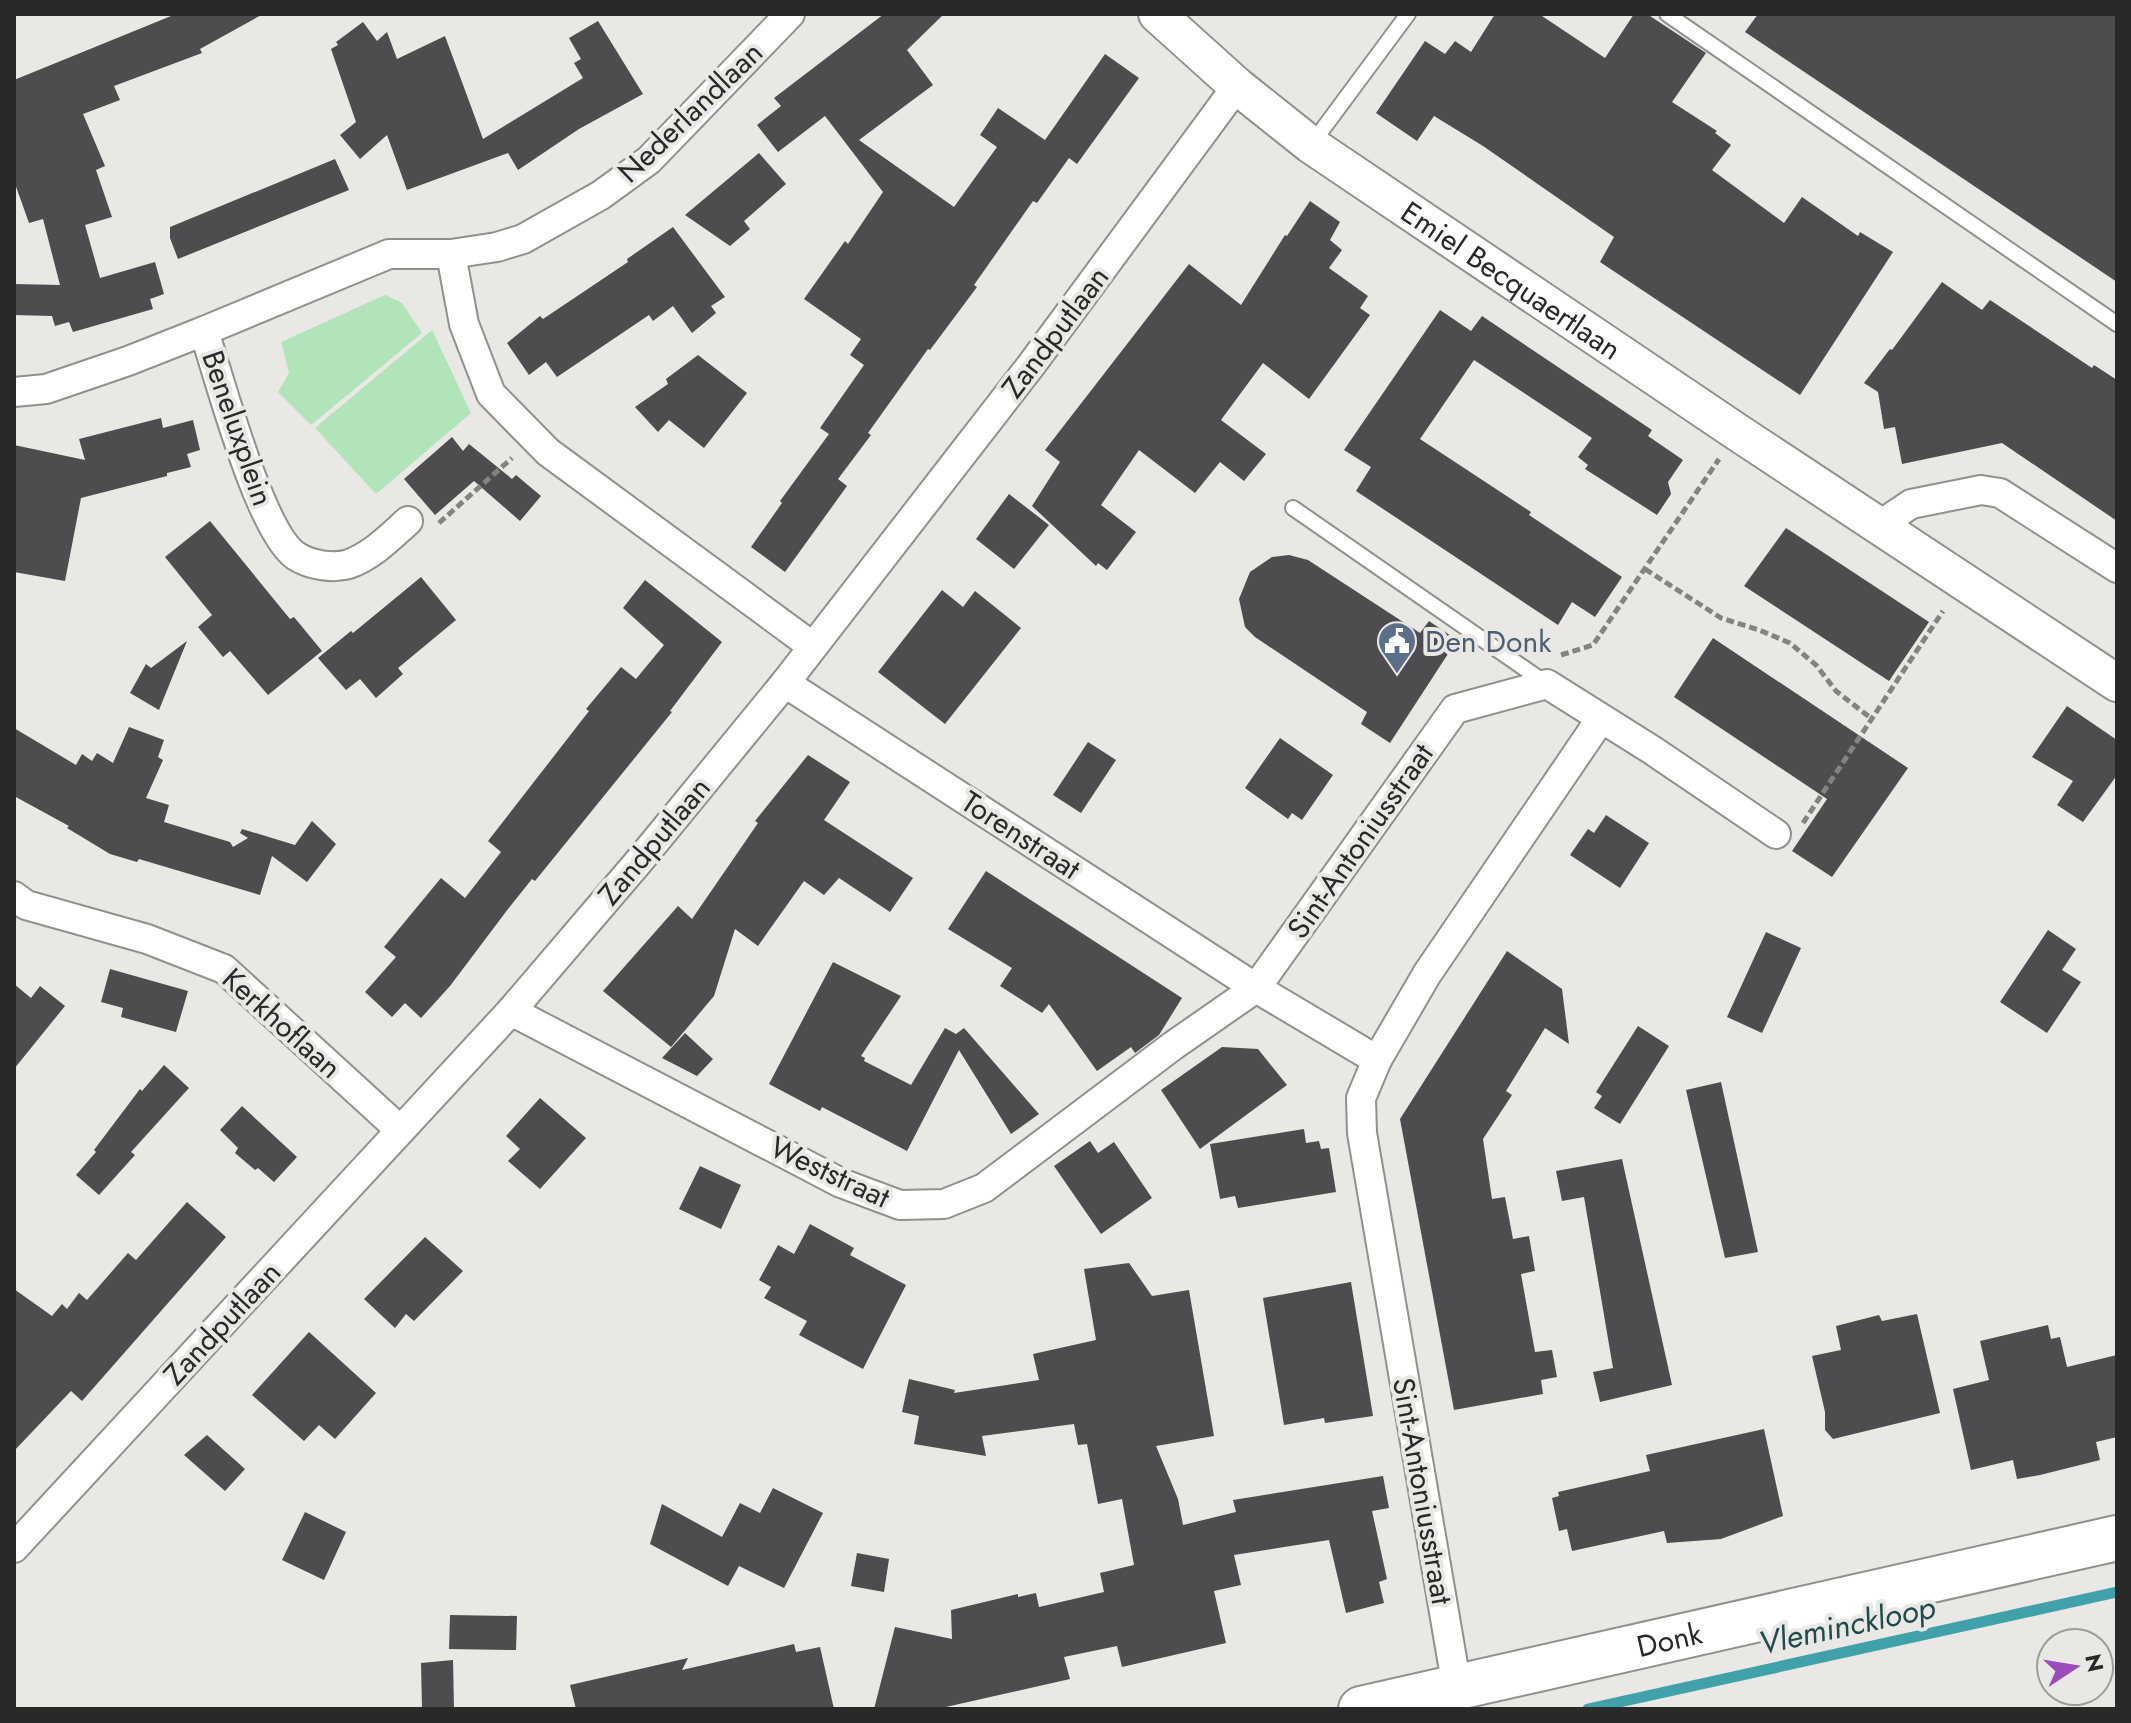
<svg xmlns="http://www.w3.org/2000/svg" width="2131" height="1723" viewBox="0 0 2131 1723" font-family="Jost,sans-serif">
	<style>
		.green { fill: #b1e4b8 }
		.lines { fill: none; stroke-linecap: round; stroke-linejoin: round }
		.stream { stroke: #41a1ab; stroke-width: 11 }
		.building { fill: #4e4c4e }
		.service-casing { stroke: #91908d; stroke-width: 18 }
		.minor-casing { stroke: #91908d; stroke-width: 32 }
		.tertiary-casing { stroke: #91908d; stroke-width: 40 }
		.primary-casing { stroke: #91908d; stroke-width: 48 }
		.path { stroke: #838380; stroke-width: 5; stroke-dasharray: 8 4; stroke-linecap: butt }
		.service { stroke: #fff; stroke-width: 14 }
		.minor { stroke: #fff; stroke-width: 28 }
		.tertiary { stroke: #fff; stroke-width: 36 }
		.primary { stroke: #fff; stroke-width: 44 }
		.labels { text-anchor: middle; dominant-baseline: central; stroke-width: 8; stroke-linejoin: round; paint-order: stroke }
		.street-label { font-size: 30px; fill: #292928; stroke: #e9e8e4 }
		.service-label { font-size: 30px; fill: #4e5e75; stroke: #e9e8e4; text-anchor: start }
		.water-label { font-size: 32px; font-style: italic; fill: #1f4a4e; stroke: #e9e8e4 }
	</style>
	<rect width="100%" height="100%" fill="#e9e8e4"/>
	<!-- green -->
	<g class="green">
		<path d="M 385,295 L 402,303 L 422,333 L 311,425 L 278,392 L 289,373 L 281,342 Z"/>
		<path d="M 432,330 L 471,413 L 376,494 L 315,428 Z"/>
	</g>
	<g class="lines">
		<!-- stream -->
		<path class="stream" d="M 1588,1709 L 2117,1592"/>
	</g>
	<!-- building -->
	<g class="building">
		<path d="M 176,14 L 263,14 L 200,49 L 202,53 L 114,86 L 120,100 L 83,114 L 105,166 L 96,170 L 112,217 L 85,225 L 100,278 L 155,262 L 164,294 L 150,299 L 153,309 L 73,332 L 69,322 L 55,326 L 52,316 L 14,315 L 14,284 L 60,285 L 43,219 L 29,223 L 14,181 L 14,80 Z"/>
		<path d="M 884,14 L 944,14 L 907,50 L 933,85 L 859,140 L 954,207 L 997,147 L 980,135 L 998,108 L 1045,140 L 1105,54 L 1139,78 L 1077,164 L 1069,158 L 1037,203 L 1033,201 L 974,285 L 977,287 L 930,350 L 928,349 L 868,433 L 871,435 L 838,479 L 847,486 L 785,572 L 751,547 L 782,503 L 780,501 L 829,434 L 820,428 L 864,365 L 850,355 L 861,339 L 804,299 L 845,241 L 848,244 L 883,192 L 825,116 L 778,152 L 757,125 L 781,106 L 774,98 Z"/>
		<path d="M 1495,14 L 1539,14 L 1605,58 L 1634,14 L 1647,14 L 1706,53 L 1672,102 L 1717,131 L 1715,133 L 1731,145 L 1712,170 L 1784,223 L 1802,197 L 1858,236 L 1860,232 L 1893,252 L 1800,395 L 1600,262 L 1614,237 L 1483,146 L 1434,116 L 1417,141 L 1376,113 L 1425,41 L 1445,54 L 1455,41 L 1471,52 Z"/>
		<path d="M 1758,14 L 2117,14 L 2117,282 L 1745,32 Z"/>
		<path d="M 598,21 L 643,94 L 579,129 L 518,170 L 508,153 L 407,190 L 387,135 L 360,159 L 340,135 L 356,122 L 331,49 L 338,45 L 336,42 L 363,22 L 377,41 L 387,32 L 397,59 L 445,36 L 483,139 L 583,78 L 574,63 L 581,59 L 569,38 Z"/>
		<path d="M 759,153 L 786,184 L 744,221 L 750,229 L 730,246 L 685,215 Z"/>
		<path d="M 335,159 L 349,190 L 178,259 L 170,238 L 170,227 Z"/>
		<path d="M 1310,201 L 1340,222 L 1330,240 L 1342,250 L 1329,268 L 1368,296 L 1360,308 L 1370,315 L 1309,399 L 1263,363 L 1221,420 L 1266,454 L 1244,481 L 1220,462 L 1195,493 L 1139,450 L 1101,505 L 1136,532 L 1107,570 L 1098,563 L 1096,566 L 1032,506 L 1060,462 L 1045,450 L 1189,264 L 1241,305 L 1285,235 L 1287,236 Z"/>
		<path d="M 673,227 L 725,297 L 711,306 L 716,313 L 692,333 L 673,306 L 653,321 L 649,315 L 557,377 L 546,362 L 529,375 L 507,343 L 540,316 L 543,319 L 628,262 L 627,259 Z"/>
		<path d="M 1942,282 L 1982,310 L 1990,300 L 2092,368 L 2094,365 L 2117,380 L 2117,521 L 2002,443 L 1902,464 L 1895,427 L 1884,429 L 1878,392 L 1864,383 L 1890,349 L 1892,350 Z"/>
		<path d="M 1440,310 L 1471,331 L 1482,316 L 1652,430 L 1648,436 L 1683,460 L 1668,482 L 1671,494 L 1657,515 L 1585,469 L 1588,465 L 1578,457 L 1592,438 L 1474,360 L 1420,439 L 1531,512 L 1529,515 L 1622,577 L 1595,617 L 1572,602 L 1558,625 L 1356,491 L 1371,467 L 1344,450 Z"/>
		<path d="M 698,355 L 747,393 L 704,448 L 669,420 L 658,432 L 635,407 L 668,384 L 666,379 Z"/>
		<path d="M 161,418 L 163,428 L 193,420 L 200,450 L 187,454 L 191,467 L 167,473 L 167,476 L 81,498 L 65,581 L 14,572 L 14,445 L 85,460 L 79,439 Z"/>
		<path d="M 452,437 L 463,451 L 469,444 L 512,479 L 516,475 L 541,496 L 520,521 L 474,481 L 435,515 L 404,479 Z"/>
		<path d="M 1009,494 L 1049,525 L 1014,569 L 976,539 Z"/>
		<path d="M 210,521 L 290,619 L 294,617 L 322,651 L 268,695 L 230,651 L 223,657 L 198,627 L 212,615 L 165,557 Z"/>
		<path d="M 1786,528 L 1929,622 L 1889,681 L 1744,586 Z"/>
		<path d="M 1289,555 L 1308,560 L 1420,633 L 1429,621 L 1457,640 L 1390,743 L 1361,724 L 1367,712 L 1255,637 L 1245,627 L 1239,599 L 1250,572 L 1272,557 Z"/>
		<path d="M 421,577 L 456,620 L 398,668 L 403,674 L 376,698 L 360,679 L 346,690 L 318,658 L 351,631 L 353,633 Z"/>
		<path d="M 645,580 L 722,642 L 670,711 L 672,712 L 535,881 L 532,879 L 508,909 L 450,986 L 421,1018 L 405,1003 L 392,1017 L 365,992 L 396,957 L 384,947 L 441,878 L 465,898 L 501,852 L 488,841 L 589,711 L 586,709 L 621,667 L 636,679 L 664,645 L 623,608 Z"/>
		<path d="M 942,590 L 963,607 L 975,591 L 1021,628 L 945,724 L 878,672 Z"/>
		<path d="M 1713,638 L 1908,768 L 1832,877 L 1792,851 L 1827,799 L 1674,697 Z"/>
		<path d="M 187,641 L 159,710 L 130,693 L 146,664 L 151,668 Z"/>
		<path d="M 2067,706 L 2117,740 L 2117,775 L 2083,822 L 2057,805 L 2073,781 L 2032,757 Z"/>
		<path d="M 129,727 L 164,740 L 158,757 L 163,760 L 146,798 L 169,805 L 164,822 L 230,842 L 233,847 L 248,838 L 240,833 L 242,829 L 295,845 L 312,821 L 336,844 L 307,882 L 272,856 L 260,895 L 139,859 L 137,862 L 110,854 L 67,828 L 69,826 L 14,796 L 14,728 L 76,765 L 82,754 L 92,761 L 97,753 L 113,763 Z"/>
		<path d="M 1280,738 L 1333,775 L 1302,820 L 1292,813 L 1288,819 L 1245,788 Z"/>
		<path d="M 1088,742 L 1116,760 L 1081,813 L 1053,795 Z"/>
		<path d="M 808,755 L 850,782 L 824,820 L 913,878 L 890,912 L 839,878 L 824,895 L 804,881 L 758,946 L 735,929 L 714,996 L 671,1047 L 603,991 L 678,906 L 692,919 L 758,823 L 755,821 Z"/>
		<path d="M 1606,815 L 1649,843 L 1620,888 L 1570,855 L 1588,829 L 1594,833 Z"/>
		<path d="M 986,871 L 1182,998 L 1159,1035 L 1135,1053 L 1131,1047 L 1097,1071 L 1049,1004 L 1042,1013 L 1000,986 L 1012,968 L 948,929 Z"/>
		<path d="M 2048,930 L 2076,949 L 2062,970 L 2081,982 L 2047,1033 L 2000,1002 Z"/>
		<path d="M 1766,932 L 1801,948 L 1762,1033 L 1727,1017 Z"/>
		<path d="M 1507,951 L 1562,989 L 1569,1044 L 1545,1028 L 1506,1091 L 1512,1095 L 1483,1139 L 1492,1199 L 1505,1197 L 1513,1239 L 1529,1236 L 1535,1271 L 1521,1274 L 1535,1352 L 1552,1350 L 1557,1377 L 1541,1380 L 1543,1394 L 1454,1410 L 1400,1119 Z"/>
		<path d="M 833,962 L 901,996 L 861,1056 L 865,1058 L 864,1061 L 911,1085 L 945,1028 L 956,1034 L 964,1028 L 1039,1114 L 1011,1134 L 959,1050 L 907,1151 L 822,1107 L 820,1111 L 769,1084 Z"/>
		<path d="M 110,969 L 188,991 L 176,1032 L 121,1017 L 123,1008 L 101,1002 Z"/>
		<path d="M 14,984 L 31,998 L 40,986 L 65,1006 L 14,1069 Z"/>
		<path d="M 1638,1026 L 1669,1046 L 1620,1124 L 1594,1108 L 1602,1096 L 1596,1092 Z"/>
		<path d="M 685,1033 L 713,1059 L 697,1076 L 662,1058 Z"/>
		<path d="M 1222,1047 L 1258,1049 L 1287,1085 L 1200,1149 L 1161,1090 Z"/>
		<path d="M 164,1065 L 189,1088 L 131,1152 L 135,1155 L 99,1195 L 76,1175 L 96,1152 L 94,1150 L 140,1089 L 142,1091 Z"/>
		<path d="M 1721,1082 L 1758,1252 L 1725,1258 L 1686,1090 Z"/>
		<path d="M 540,1098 L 586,1138 L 540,1189 L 508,1161 L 520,1149 L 506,1136 Z"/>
		<path d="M 242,1106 L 297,1157 L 274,1182 L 258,1168 L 255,1170 L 235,1153 L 238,1148 L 220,1130 Z"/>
		<path d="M 1304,1129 L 1306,1143 L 1319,1141 L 1321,1149 L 1329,1148 L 1336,1192 L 1238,1208 L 1235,1196 L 1220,1199 L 1210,1144 Z"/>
		<path d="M 1090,1141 L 1098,1153 L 1114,1142 L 1152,1198 L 1101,1234 L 1054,1166 Z"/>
		<path d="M 1622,1159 L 1672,1385 L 1600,1402 L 1593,1372 L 1613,1368 L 1584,1197 L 1562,1201 L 1556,1171 Z"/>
		<path d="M 700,1166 L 741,1185 L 721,1229 L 679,1209 Z"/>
		<path d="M 187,1202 L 226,1237 L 82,1401 L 71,1391 L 14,1451 L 14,1289 L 52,1316 L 62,1304 L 67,1309 L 79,1293 L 87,1300 L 128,1253 L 136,1260 Z"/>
		<path d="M 810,1224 L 854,1248 L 850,1255 L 906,1285 L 863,1369 L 799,1335 L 807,1321 L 764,1298 L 771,1287 L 759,1280 L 778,1245 L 794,1254 Z"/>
		<path d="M 425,1237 L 463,1271 L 414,1321 L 406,1314 L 395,1328 L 364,1299 Z"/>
		<path d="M 1129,1263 L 1152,1296 L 1189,1290 L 1214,1436 L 1156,1446 L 1178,1499 L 1183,1525 L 1236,1512 L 1233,1500 L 1383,1476 L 1389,1508 L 1372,1511 L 1387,1579 L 1379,1582 L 1384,1603 L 1346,1613 L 1329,1540 L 1234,1555 L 1241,1585 L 1214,1591 L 1226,1643 L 1122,1667 L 1117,1646 L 1064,1657 L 1070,1679 L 937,1709 L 874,1709 L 895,1627 L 952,1639 L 951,1610 L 1018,1594 L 1018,1597 L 1036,1593 L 1039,1607 L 1104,1592 L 1100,1573 L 1134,1565 L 1122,1499 L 1098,1504 L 1087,1444 L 1078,1445 L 1074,1424 L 982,1436 L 986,1456 L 914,1444 L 919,1416 L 902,1412 L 909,1379 L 955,1390 L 954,1393 L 1039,1380 L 1033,1354 L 1096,1340 L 1084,1269 Z"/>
		<path d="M 1351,1282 L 1373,1416 L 1325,1423 L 1324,1418 L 1284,1425 L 1263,1298 Z"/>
		<path d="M 1917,1314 L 1940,1413 L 1833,1439 L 1825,1430 L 1825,1412 L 1812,1356 L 1841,1350 L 1836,1326 L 1879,1315 L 1882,1321 Z"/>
		<path d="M 2048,1325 L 2051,1339 L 2060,1337 L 2067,1367 L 2117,1355 L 2117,1437 L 2096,1442 L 2100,1460 L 2040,1475 L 2017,1479 L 2013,1460 L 1971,1470 L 1953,1389 L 1989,1380 L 1980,1341 Z"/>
		<path d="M 309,1332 L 376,1393 L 335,1439 L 319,1425 L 304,1441 L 252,1395 Z"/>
		<path d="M 1764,1429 L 1783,1516 L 1721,1539 L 1667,1543 L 1664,1531 L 1572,1551 L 1567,1529 L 1559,1531 L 1552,1498 L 1559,1496 L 1558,1492 L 1650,1471 L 1646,1455 Z"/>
		<path d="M 207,1435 L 245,1469 L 225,1491 L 184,1455 Z"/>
		<path d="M 773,1488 L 823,1513 L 784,1588 L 739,1566 L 728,1586 L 650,1544 L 662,1504 L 722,1537 L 740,1503 L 760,1513 Z"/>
		<path d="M 305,1512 L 346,1532 L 324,1580 L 282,1560 Z"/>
		<path d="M 857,1553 L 889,1559 L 884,1592 L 851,1586 Z"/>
		<path d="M 450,1615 L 517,1616 L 516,1650 L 449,1649 Z"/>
		<path d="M 794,1644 L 796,1652 L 820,1647 L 834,1709 L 576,1709 L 570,1685 L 688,1658 L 682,1670 Z"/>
		<path d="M 453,1660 L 454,1709 L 422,1709 L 421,1663 Z"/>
	</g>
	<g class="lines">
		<!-- service casing -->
		<g class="service-casing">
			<g id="service">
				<path d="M 1667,14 L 2117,324"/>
				<path d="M 1311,145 L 1408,14"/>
				<path d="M 1293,508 L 1547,684"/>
			</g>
		</g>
		<!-- minor casing -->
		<g class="minor-casing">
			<g id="minor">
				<path d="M 451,254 L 497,247 L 523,239 L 601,195 L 649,160 L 790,14"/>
				<path d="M 14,392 L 46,389 L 128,361 L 204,331"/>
				<path d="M 408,521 C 390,537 373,555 349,564 C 333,569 310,565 296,556 C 260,532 219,377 204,331 L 389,254 L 451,254 L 464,324 L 491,394 L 548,452 L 812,646"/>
				<path d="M 1880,525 L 1911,504 L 1981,490 L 2000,493 L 2117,568"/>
				<path d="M 785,683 L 1256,988 L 1377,1060"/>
				<path d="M 14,896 L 26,905 L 147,939 L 224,969 L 399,1129"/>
				<path d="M 511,1011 L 841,1183 L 900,1205 L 944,1204 L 984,1188 L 1174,1045 L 1256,988 L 1455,709 L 1547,684 L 1652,750 L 1776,834"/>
				<path d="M 14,1548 L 511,1011 L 640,860 L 785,683 L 1032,364 L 1237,86"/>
				<path d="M 1457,1688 L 1362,1133 L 1361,1098 L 1377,1060 L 1427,974 L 1600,720"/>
			</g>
		</g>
		<!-- tertiary casing -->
		<g class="tertiary-casing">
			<g id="tertiary">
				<path id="s1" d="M 1157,14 L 1237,86 L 1311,145 L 1737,432 L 2117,683"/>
			</g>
		</g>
		<!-- primary casing -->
		<g class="primary-casing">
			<g id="primary">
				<path id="s2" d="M 1361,1709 L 2117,1538"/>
			</g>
		</g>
		<!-- path -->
		<g class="path">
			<path d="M 439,523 L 512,458"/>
			<path d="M 1645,569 L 1721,618 L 1759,630 L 1790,643 L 1816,665 L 1836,691 L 1872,719"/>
			<path d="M 1561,655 L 1593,645 L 1719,459"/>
			<path d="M 1803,823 L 1943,611"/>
		</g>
		<!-- service -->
		<use href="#service" class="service"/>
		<!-- minor -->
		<use href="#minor" class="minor"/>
		<!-- tertiary -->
		<use href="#tertiary" class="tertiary"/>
		<!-- primary -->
		<use href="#primary" class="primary"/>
	</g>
	<!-- icons -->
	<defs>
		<g id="civic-pin" transform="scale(2)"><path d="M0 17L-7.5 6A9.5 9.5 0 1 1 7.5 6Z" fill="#5c6f8a" stroke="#e9e8e4"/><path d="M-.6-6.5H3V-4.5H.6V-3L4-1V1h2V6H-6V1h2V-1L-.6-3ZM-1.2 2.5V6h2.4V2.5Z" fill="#fff"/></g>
	</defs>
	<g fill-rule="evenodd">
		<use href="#civic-pin" x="1397" y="641"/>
	</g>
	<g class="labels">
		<!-- street labels -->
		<g class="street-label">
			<text transform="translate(690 112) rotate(-44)">Nederlandlaan</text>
			<text stroke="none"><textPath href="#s1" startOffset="444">Emiel Becquaertlaan</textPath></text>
			<text transform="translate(1055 332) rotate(-53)">Zandputlaan</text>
			<text transform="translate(238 428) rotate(71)">Beneluxplein</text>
			<text transform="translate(1021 835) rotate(33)">Torenstraat</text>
			<text transform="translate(654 841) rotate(-50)">Zandputlaan</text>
			<text transform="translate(1360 841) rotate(-55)">Sint-Antoniusstraat</text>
			<text transform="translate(282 1023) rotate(42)">Kerkhoflaan</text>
			<text transform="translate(830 1172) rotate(25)">Weststraat</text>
			<text transform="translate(222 1323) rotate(-47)">Zandputlaan</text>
			<text transform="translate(1423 1491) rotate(80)">Sint-Antoniusstraat</text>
			<text stroke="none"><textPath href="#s2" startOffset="316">Donk</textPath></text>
		</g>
		<!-- service labels -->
		<g class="service-label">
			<text x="1425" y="641">Den Donk</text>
		</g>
		<!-- water labels -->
		<g class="water-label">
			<text transform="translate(1847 1625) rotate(-12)">Vleminckloop</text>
		</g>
	</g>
	<!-- border -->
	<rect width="2131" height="1723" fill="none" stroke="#292928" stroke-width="32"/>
	<!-- north arrow -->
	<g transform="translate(2075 1667) rotate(78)"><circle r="38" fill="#e9e8e4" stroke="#9c9c99" stroke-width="2"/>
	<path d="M0-6L14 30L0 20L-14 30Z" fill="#9b4cbd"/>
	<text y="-12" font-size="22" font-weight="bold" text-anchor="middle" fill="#292928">N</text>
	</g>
</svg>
